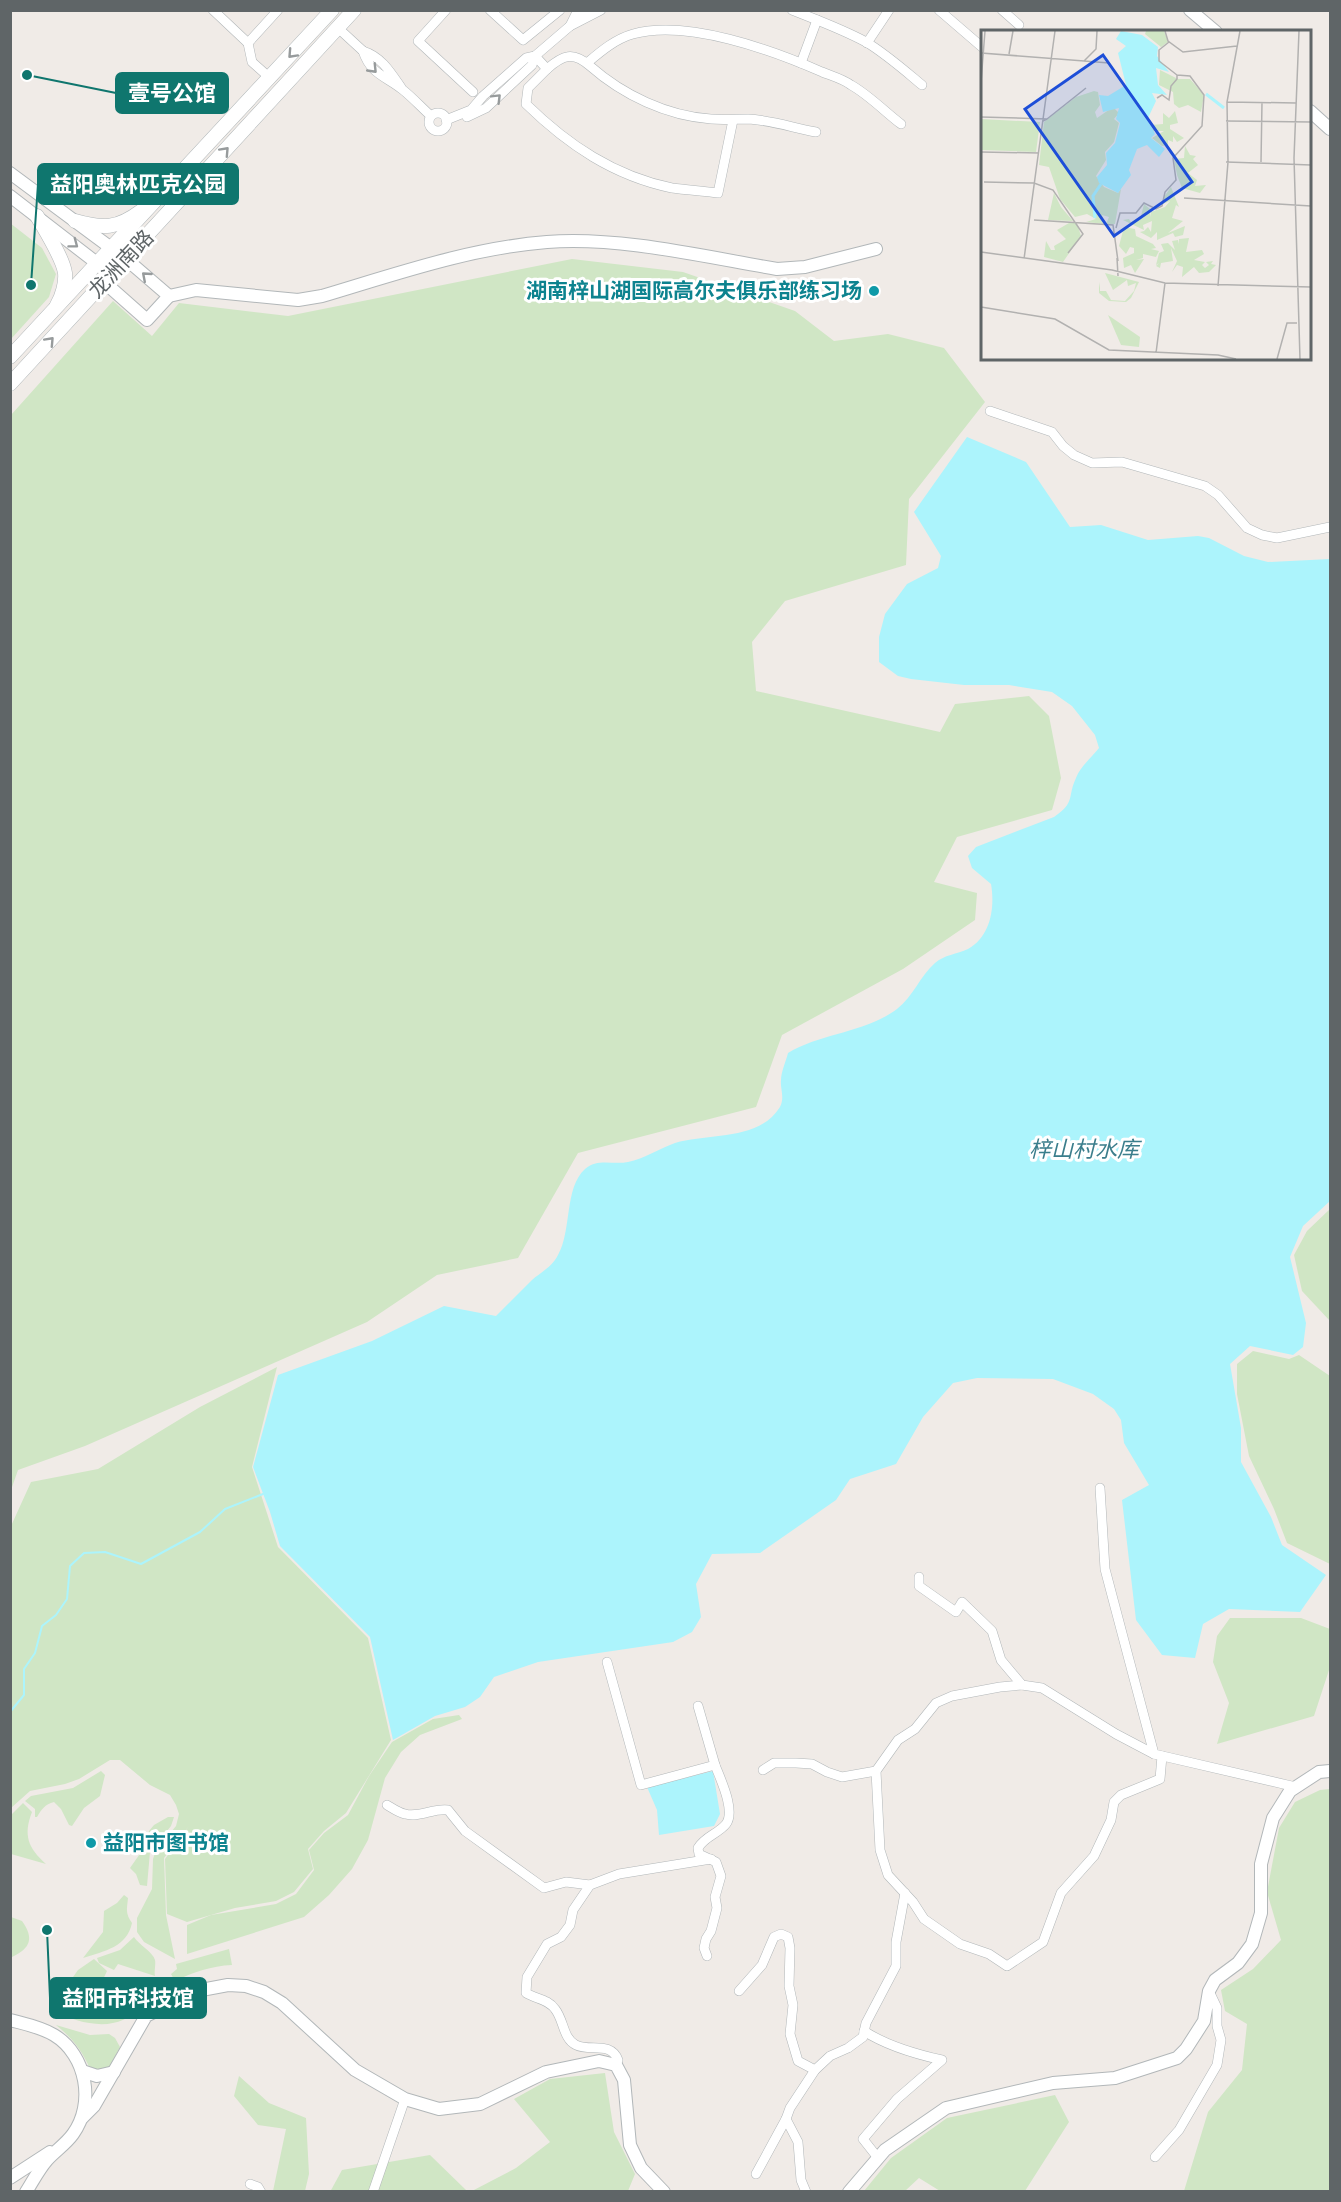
<svg xmlns="http://www.w3.org/2000/svg" width="1341" height="2202" viewBox="0 0 1341 2202" font-family="'Source Sans 3','Noto Sans SC',sans-serif">
	<style>
		.green { fill: #d0e6c5 }
		.water { fill: #acf4fc }
		.lines { fill: none; stroke-linecap: round; stroke-linejoin: round }
		.stream { stroke: #acf4fc; stroke-width: 2 }
		.minor-casing { stroke: #b2b7b9; stroke-width: 10 }
		.tertiary-casing { stroke: #b2b7b9; stroke-width: 14 }
		.secondary-casing { stroke: #b1b7b9; stroke-width: 15 }
		.minor { stroke: #fff; stroke-width: 9 }
		.tertiary { stroke: #fff; stroke-width: 12 }
		.secondary { stroke: #fff; stroke-width: 14 }
		.oneway { stroke: #979b9c }
		.culture-dot { fill: #0f9aa8; stroke: #fff; stroke-width: 2 }
		.labels { text-anchor: middle; dominant-baseline: central; stroke-width: 6; stroke-linejoin: round; paint-order: stroke }
		.street-label { font-size: 21px; fill: #5f6567; stroke: #fff }
		.culture-label { font-size: 21px; font-weight: bold; fill: #0d838f; stroke: #fff; text-anchor: end }
		.water-label { font-size: 22px; font-style: italic; fill: #3b7e8c; stroke: #fff }
		.inset-river { fill: none; stroke: #acf4fc; stroke-width: 3 }
		.inset-road { fill: none; stroke: #b2b1b0; stroke-width: 1.5 }
		.view { fill: #1d4ed8; fill-opacity: 0.15; stroke: #1d4ed8; stroke-width: 3 }
		.inset-edge { fill: none; stroke: #5f6567; stroke-width: 3 }
		.leader { fill: none; stroke: #0f766e; stroke-width: 2 }
		.callout-dot { fill: #0f766e; stroke: #fff; stroke-width: 2 }
		.callout { fill: #0f766e; stroke: #0f766e; stroke-width: 2 }
		.callout-label { font-size: 22px; text-anchor: middle; font-weight: bold; fill: #fff }
	</style>
	<rect width="100%" height="100%" fill="#f0ebe7"/>
	<!-- green -->
	<g class="green">
		<path d="M 10,223 L 42,248 L 56,274 L 49,297 L 11,339 Z"/>
		<path d="M 572,259 L 683,272 L 795,311 L 834,341 L 888,334 L 944,348 L 985,402 L 909,499 L 906,565 L 785,601 L 752,642 L 756,691 L 940,732 L 955,704 L 1029,696 L 1049,716 L 1061,778 L 1052,810 L 957,837 L 934,882 L 977,893 L 975,920 L 903,969 L 782,1035 L 756,1107 L 578,1153 L 518,1258 L 437,1275 L 367,1322 L 85,1446 L 18,1470 L 11,1490 L 11,415 L 113,301 L 152,336 L 179,303 L 288,316 Z"/>
		<path d="M 1330,1209 L 1330,1321 L 1302,1291 L 1294,1255 L 1307,1231 Z"/>
		<path d="M 1253,1351 L 1289,1359 L 1299,1355 L 1330,1376 L 1330,1564 L 1287,1543 L 1274,1509 L 1249,1456 L 1237,1394 L 1237,1364 Z"/>
		<path d="M 277,1367 L 252,1467 L 278,1547 L 368,1638 L 391,1740 L 346,1813 L 324,1831 L 308,1849 L 313,1869 L 294,1892 L 276,1901 L 235,1908 L 187,1922 L 167,1914 L 165,1859 L 189,1826 L 164,1858 L 166,1915 L 175,1959 L 144,1942 L 137,1932 L 137,1918 L 152,1889 L 153,1859 L 156,1850 L 176,1826 L 179,1814 L 176,1805 L 170,1795 L 150,1785 L 120,1760 L 110,1760 L 79,1779 L 65,1784 L 30,1791 L 11,1808 L 11,1526 L 31,1482 L 98,1469 L 200,1407 Z"/>
		<path d="M 1230,1618 L 1301,1618 L 1330,1629 L 1330,1667 L 1314,1716 L 1217,1744 L 1229,1703 L 1213,1662 L 1217,1636 Z"/>
		<path d="M 459,1715 L 462,1719 L 420,1735 L 401,1752 L 385,1778 L 368,1840 L 352,1869 L 329,1895 L 304,1917 L 187,1954 L 187,1925 L 211,1915 L 276,1904 L 296,1894 L 314,1870 L 309,1850 L 324,1833 L 348,1815 L 369,1776 L 392,1742 L 433,1719 Z"/>
		<path d="M 101,1771 L 105,1775 L 100,1796 L 84,1808 L 72,1826 L 69,1825 L 61,1809 L 54,1802 C 45,1804 41,1810 37,1817 L 35,1817 L 35,1809 L 25,1801 L 31,1796 L 73,1788 Z"/>
		<path d="M 1330,1789 L 1330,2191 L 1184,2191 L 1208,2112 L 1242,2070 L 1247,2024 L 1225,2011 L 1221,1990 L 1253,1969 L 1281,1940 L 1267,1892 L 1279,1828 L 1295,1802 L 1320,1790 Z"/>
		<path d="M 23,1803 L 32,1812 C 23,1835 28,1848 46,1864 L 11,1854 L 11,1815 Z"/>
		<path d="M 168,1817 L 174,1817 L 171,1826 L 150,1852 L 147,1886 L 140,1885 L 136,1874 L 130,1868 L 144,1848 L 149,1831 L 154,1825 Z"/>
		<path d="M 124,1895 L 128,1898 C 127,1909 125,1913 132,1923 C 127,1947 105,1951 83,1958 L 103,1932 L 104,1911 L 117,1903 Z"/>
		<path d="M 11,1917 L 22,1921 C 34,1938 31,1948 12,1957 Z"/>
		<path d="M 134,1937 C 139,1945 153,1952 155,1960 C 156,1964 154,1971 155,1976 L 118,1964 L 114,1970 L 99,1963 L 97,1958 L 120,1950 Z"/>
		<path d="M 229,1949 L 232,1965 C 211,1966 194,1972 175,1981 L 171,1974 L 177,1969 L 176,1964 Z"/>
		<path d="M 94,1959 L 107,1971 L 87,2013 L 111,2019 L 133,2012 L 146,1988 C 149,1995 145,1999 141,2005 C 121,2034 81,2025 54,2011 L 51,2005 L 52,1999 L 66,1987 L 78,1970 Z"/>
		<path d="M 56,2025 L 90,2035 L 109,2034 L 115,2038 L 120,2047 L 110,2066 L 103,2071 L 90,2069 C 82,2050 72,2038 56,2025 Z"/>
		<path d="M 605,2073 L 614,2132 L 635,2174 L 628,2191 L 472,2191 L 516,2168 L 550,2142 L 514,2099 L 550,2079 Z"/>
		<path d="M 239,2076 L 269,2103 L 306,2118 L 309,2174 L 305,2191 L 273,2191 L 286,2129 L 258,2125 L 234,2096 Z"/>
		<path d="M 1055,2095 L 1069,2122 L 1025,2191 L 940,2191 L 919,2178 L 905,2191 L 864,2191 L 891,2158 L 947,2118 Z"/>
		<path d="M 430,2155 L 467,2191 L 330,2192 L 342,2170 Z"/>
	</g>
	<!-- water -->
	<g class="water">
		<path d="M 967,437 L 1026,462 L 1070,527 L 1101,525 L 1148,540 L 1198,536 L 1209,538 L 1244,556 L 1268,562 L 1330,559 L 1330,1201 L 1303,1226 L 1290,1257 L 1306,1323 L 1303,1347 L 1293,1355 L 1250,1346 L 1230,1364 L 1241,1428 L 1241,1462 L 1271,1517 L 1282,1545 L 1326,1575 L 1300,1612 L 1229,1609 L 1203,1624 L 1195,1658 L 1162,1655 L 1136,1620 L 1122,1500 L 1149,1485 L 1124,1443 L 1121,1420 L 1114,1409 L 1093,1394 L 1053,1379 L 977,1378 L 953,1383 L 923,1417 L 896,1464 L 850,1479 L 836,1500 L 760,1553 L 712,1554 L 696,1584 L 701,1617 L 692,1632 L 673,1642 L 538,1662 L 494,1677 L 480,1697 L 465,1707 L 435,1716 L 393,1740 L 370,1637 L 280,1546 L 270,1512 L 253,1467 L 278,1375 L 372,1341 L 444,1306 L 496,1316 C 508,1304 520,1292 532,1280 C 541,1272 552,1267 558,1255 C 572,1231 564,1188 585,1169 C 597,1158 613,1165 628,1162 C 644,1159 660,1148 675,1143 C 709,1133 759,1141 780,1107 C 785,1097 780,1089 781,1080 C 781,1072 786,1061 788,1053 C 821,1033 865,1033 897,1009 C 913,997 920,976 935,963 C 944,955 957,954 968,949 C 991,936 995,907 991,884 L 972,868 L 968,856 L 976,847 L 1054,817 C 1076,802 1067,797 1076,778 C 1080,767 1092,757 1099,748 L 1095,735 L 1072,706 L 1052,692 L 1009,685 L 964,685 L 911,679 L 898,676 L 879,662 L 879,637 L 885,614 L 907,584 L 938,568 L 941,556 L 914,512 Z"/>
		<path d="M 713,1771 L 720,1814 L 714,1826 L 659,1835 L 657,1810 L 647,1787 Z"/>
	</g>
	<g class="lines">
		<!-- stream -->
		<path class="stream" d="M 10,1712 L 24,1695 L 24,1669 L 35,1653 L 42,1626 L 56,1615 L 67,1599 L 70,1566 L 84,1553 L 105,1552 L 141,1564 L 200,1532 L 225,1509 L 263,1494"/>
		<!-- minor casing -->
		<g class="minor-casing">
			<g id="minor">
				<path d="M 213,10 L 248,43"/>
				<path d="M 446,10 L 418,41 L 473,92"/>
				<path d="M 490,10 L 523,40 L 560,10"/>
				<path d="M 583,10 L 576,14 L 570,26 L 601,10"/>
				<path d="M 792,10 C 817,20 842,29 866,42 C 886,54 904,70 922,85"/>
				<path d="M 939,10 L 982,47"/>
				<path d="M 1002,10 L 1019,25"/>
				<path d="M 338,28 L 363,51"/>
				<path d="M 867,43 L 889,10"/>
				<path d="M 535,56 L 547,69 C 563,55 573,51 590,66 C 623,95 667,116 711,119 C 723,120 736,119 748,119 C 770,120 794,128 816,132"/>
				<path d="M 587,63 C 600,52 615,39 633,34 C 687,19 772,50 822,72 C 832,76 843,79 851,85 C 869,95 885,112 901,124"/>
				<path d="M 801,63 L 817,20"/>
				<path d="M 547,69 L 528,88 L 526,104 C 568,145 614,176 672,188 C 687,190 703,191 718,193 L 733,120"/>
				<path d="M 270,78 L 252,62 L 248,43 L 278,10"/>
				<path d="M 402,89 C 391,73 382,57 363,51 C 371,75 386,76 403,90 C 413,98 422,108 431,116"/>
				<circle cx="438" cy="122" r="9"/>
				<path d="M 467,117 L 486,108 L 532,65 L 535,56"/>
				<path d="M 446,120 L 471,110 L 483,96 L 526,58 L 535,56 L 570,26"/>
				<path d="M 990,411 L 1052,432 L 1063,446 L 1074,455 L 1092,463 L 1122,462 L 1205,486 L 1218,495 L 1247,528 L 1262,535 L 1277,538 L 1330,527"/>
				<path d="M 1100,1488 L 1105,1569 L 1154,1754 L 1296,1787"/>
				<path d="M 919,1577 L 919,1586 L 956,1612 L 962,1602 L 992,1631 L 1001,1660 L 1022,1685 L 1042,1688 L 1116,1734 L 1154,1754"/>
				<path d="M 607,1662 L 641,1785 L 715,1765 L 698,1706"/>
				<path d="M 1022,1685 L 1000,1687 L 952,1696 L 936,1703 L 915,1729 L 898,1740 L 876,1771 L 880,1850 L 888,1875 L 913,1902 L 924,1919 L 960,1944 L 989,1954 L 1007,1966 L 1043,1942 L 1061,1893 L 1094,1856 L 1111,1820 L 1114,1802 L 1121,1795 L 1160,1779 L 1162,1756"/>
				<path d="M 763,1770 L 774,1763 L 796,1763 L 812,1764 L 827,1772 L 842,1777 L 876,1771"/>
				<path d="M 387,1805 C 392,1808 399,1813 405,1814 C 419,1818 433,1808 448,1810 L 465,1831 L 544,1888 L 566,1882 L 590,1885 L 619,1874 L 711,1859"/>
				<path d="M 590,1885 L 573,1910 L 570,1925 L 561,1937 L 547,1944 L 527,1977 L 526,1993 C 536,1999 548,1999 555,2009 C 564,2020 563,2039 576,2045 C 590,2052 611,2041 618,2060 L 616,2065"/>
				<path d="M 707,1956 L 704,1948 L 706,1939 L 711,1931 L 717,1908 L 715,1897 L 721,1876 L 716,1862 L 699,1854 L 698,1848 C 705,1836 718,1834 726,1824 C 736,1811 720,1778 715,1765"/>
				<path d="M 739,1991 L 762,1965 L 774,1937 L 781,1934 L 788,1937 L 790,1948 L 789,1986 L 793,2005 L 790,2034 L 798,2061 L 815,2070"/>
				<path d="M 864,2031 C 887,2046 915,2054 942,2060 L 897,2099 L 863,2139 L 878,2158"/>
				<path d="M 1155,2157 L 1179,2130 L 1217,2065 L 1221,2040 L 1217,2026 L 1217,2008 L 1209,1991"/>
				<path d="M 756,2174 L 786,2119"/>
				<path d="M 250,2184 L 258,2187 L 261,2192"/>
				<path d="M 373,2192 L 405,2099"/>
				<path d="M 806,2192 L 801,2180 L 798,2142 L 786,2119 L 790,2108 L 815,2070 L 830,2056 L 848,2048 L 863,2037 L 866,2023 L 896,1966 L 896,1942 L 905,1893"/>
			</g>
		</g>
		<!-- tertiary casing -->
		<g class="tertiary-casing">
			<g id="tertiary">
				<path d="M 1190,10 L 1216,32"/>
				<path d="M 1310,111 L 1330,129"/>
				<path d="M 10,173 L 126,259 L 169,296 L 147,320 L 104,282"/>
				<path d="M 10,196 L 111,274"/>
				<path d="M 169,296 L 196,290 L 298,300 L 322,296 C 396,274 470,248 547,242 C 618,236 706,257 777,269 L 805,267 L 876,249"/>
				<path d="M 10,2020 C 25,2024 41,2027 54,2035 C 87,2055 95,2104 73,2134 C 66,2144 55,2151 47,2160 C 39,2169 33,2181 26,2192"/>
				<path d="M 82,2071 L 97,2076 L 114,2072"/>
				<path d="M 82,2118 L 94,2106 L 146,2016 L 196,1991 L 228,1985 L 246,1986 L 264,1992 L 282,2003 L 355,2070 L 405,2099 L 439,2109 L 480,2104 L 546,2072 L 599,2061 L 616,2065 L 624,2080 L 630,2145 L 641,2168 L 664,2192"/>
				<path d="M 10,2178 L 50,2152"/>
				<path d="M 849,2192 L 885,2150 L 946,2108 L 1053,2083 L 1115,2078 L 1177,2058 L 1186,2049 L 1204,2021 L 1209,1991 L 1215,1980 L 1238,1963 L 1252,1944 L 1261,1913 L 1261,1864 L 1273,1818 L 1290,1791 L 1319,1772 L 1330,1771"/>
			</g>
		</g>
		<!-- secondary casing -->
		<g class="secondary-casing">
			<g id="secondary">
				<path d="M 37,216 C 45,230 63,258 65,273 C 66,283 62,297 57,305"/>
				<path d="M 75,221 C 103,229 117,229 141,211"/>
				<path d="M 10,357 L 332,10"/>
				<path d="M 10,384 L 354,10"/>
			</g>
		</g>
		<!-- minor -->
		<use href="#minor" class="minor"/>
		<!-- tertiary -->
		<use href="#tertiary" class="tertiary"/>
		<!-- secondary -->
		<use href="#secondary" class="secondary"/>
	</g>
	<!-- one-way arrows -->
	<defs><path id="oneway-chevron" d="M-2-3.5L2.5 0L-2 3.5" fill="none" stroke-width="1.6" stroke-linecap="round" stroke-linejoin="round" transform="scale(1.5)"/></defs>
	<g class="oneway">
		<use href="#oneway-chevron" transform="translate(292 54) rotate(133)"/>
		<use href="#oneway-chevron" transform="translate(373 69) rotate(46)"/>
		<use href="#oneway-chevron" transform="translate(497 98) rotate(-45)"/>
		<use href="#oneway-chevron" transform="translate(225 151) rotate(-47)"/>
		<use href="#oneway-chevron" transform="translate(74 244) rotate(37)"/>
		<use href="#oneway-chevron" transform="translate(146 276) rotate(-139)"/>
		<use href="#oneway-chevron" transform="translate(50 341) rotate(-47)"/>
	</g>
	<!-- markers -->
	<g class="culture-dot">
		<circle cx="874" cy="291" r="6"/>
		<circle cx="91" cy="1843" r="6"/>
	</g>
	<g class="labels">
		<!-- street labels -->
		<g class="street-label">
			<text transform="translate(121 264) rotate(-47)">龙洲南路</text>
		</g>
		<!-- culture labels -->
		<g class="culture-label">
			<text x="862" y="291">湖南梓山湖国际高尔夫俱乐部练习场</text>
			<text x="103" y="1843" text-anchor="start">益阳市图书馆</text>
		</g>
		<!-- water labels -->
		<g class="water-label">
			<text x="1084" y="1150">梓山村水库</text>
		</g>
	</g>
	<!-- overview -->
	<g transform="translate(981 30)">
		<rect width="330" height="330" fill="#f0ebe7"/>
		<path d="M 165,1 L 183,1 L 187,12 L 180,17 L 164,4 ZM 179,40 L 197,49 L 209,49 L 223,65 L 220,82 L 207,75 L 198,78 L 193,74 L 192,62 L 178,55 ZM 113,61 L 117,62 L 119,75 L 114,82 L 116,88 L 132,77 L 138,83 L 133,89 L 138,93 L 133,112 L 124,122 L 125,130 L 115,146 L 123,157 L 137,163 L 140,159 L 134,194 L 125,194 L 128,187 L 121,185 L 124,194 L 105,192 L 115,189 L 106,184 L 94,187 L 79,169 L 68,137 L 58,135 L 63,92 L 95,67 ZM 194,81 L 197,93 L 189,95 L 189,99 L 203,108 L 196,112 L 192,106 L 192,112 L 187,110 L 187,115 L 181,116 L 171,108 L 183,101 L 172,101 L 170,95 L 182,94 L 182,83 L 188,88 ZM 0,89 L 59,92 L 55,122 L 0,120 ZM 204,116 L 209,125 L 215,126 L 212,129 L 217,135 L 207,143 L 216,150 L 214,156 L 225,155 L 219,163 L 201,158 L 196,145 L 193,129 L 203,128 ZM 190,157 L 198,177 L 195,175 L 191,188 L 202,191 L 187,203 L 204,196 L 202,205 L 194,207 L 192,203 L 176,210 L 176,202 L 170,208 L 159,202 L 163,201 L 167,197 L 170,202 L 171,191 L 162,195 L 163,200 L 142,190 L 148,189 L 151,194 L 160,186 L 163,174 L 169,179 L 169,187 L 170,182 L 184,177 L 189,171 L 182,174 L 183,167 ZM 73,163 L 80,177 L 92,191 L 67,190 ZM 88,193 L 96,193 L 100,206 L 82,232 L 63,227 L 65,211 L 70,220 L 74,220 L 73,216 L 85,209 L 76,200 ZM 143,197 L 154,199 L 155,206 L 172,214 L 175,218 L 170,219 L 178,221 L 175,227 L 162,224 L 162,228 L 155,230 L 163,229 L 154,243 L 150,235 L 143,238 L 142,228 L 153,223 L 153,218 L 149,217 L 145,224 L 138,216 ZM 208,208 L 205,222 L 221,220 L 223,224 L 213,230 L 224,232 L 221,235 L 224,238 L 228,235 L 225,232 L 232,231 L 230,234 L 235,235 L 228,242 L 218,243 L 213,237 L 201,247 L 202,237 L 196,235 L 191,242 L 196,231 L 190,218 L 192,231 L 180,233 L 179,238 L 175,236 L 178,233 L 175,235 L 178,223 L 183,221 L 180,214 L 187,213 L 194,220 L 191,211 L 197,210 L 198,214 L 198,209 ZM 124,243 L 158,252 L 150,268 L 145,272 L 128,271 L 118,263 L 118,258 L 119,252 L 119,261 L 125,261 L 130,270 L 144,271 L 153,261 L 155,253 L 147,256 L 146,250 L 132,260 ZM 127,285 L 159,307 L 158,317 L 140,315 Z" fill="#d0e6c5"/>
		<path d="M 140,1 L 161,5 L 177,17 L 176,26 L 188,42 L 175,38 L 177,55 L 186,65 L 171,63 L 175,71 L 167,88 L 174,104 L 170,108 L 184,119 L 178,127 L 166,115 L 156,119 L 148,140 L 150,145 L 137,163 L 118,153 L 116,147 L 126,135 L 125,123 L 134,113 L 139,93 L 135,89 L 138,78 L 122,82 L 118,65 L 127,66 L 145,55 L 137,23 L 145,16 L 135,9 Z" fill="#acf4fc"/>
		<path class="inset-river" d="M 225,64 L 243,78M 114,188 L 112,166 L 120,154"/>
		<path class="inset-road" d="M 184,1 L 187,11 L 202,22 L 256,16M 318,1 L 313,128 L 319,329M 0,23 L 103,31 L 115,19 L 116,1M 28,24 L 32,1M 103,31 L 128,33M 0,52 L 4,1M 176,68 L 181,65 L 188,70 L 190,56 L 196,49 L 196,45 L 178,31 L 178,20 L 188,12M 246,72 L 315,73M 0,87 L 66,89 L 62,91M 66,89 L 105,58M 245,91 L 330,92M 0,122 L 58,123M 245,132 L 330,135M 280,132 L 281,72M 3,152 L 53,153 L 72,160 L 102,204 L 87,223M 203,168 L 330,176M 53,190 L 132,195 L 137,231M 135,198 L 139,183 L 155,183 L 163,173 L 175,179 L 181,176 L 184,162 L 195,150 L 192,128 L 221,96 L 223,65 L 209,46 L 196,45M 0,222 L 131,240 L 184,253 L 330,257M 136,228 L 137,246M 43,229 L 74,1M 237,256 L 247,132 L 246,72 L 259,1M 0,277 L 74,289 L 128,320 L 237,325 L 255,329M 175,323 L 184,253M 296,329 L 306,293 L 316,293"/>
		<path class="view" d="M 122,25 L 211,152 L 133,206 L 44,79 Z"/>
		<rect width="330" height="330" class="inset-edge"/>
	</g>
	<!-- callouts -->
	<path class="leader" d="M27 75L116 93M31 285L38 184M47 1930L50 1998"/>
	<g class="callout-dot">
		<circle cx="27" cy="75" r="6"/>
		<circle cx="31" cy="285" r="6"/>
		<circle cx="47" cy="1930" r="6"/>
	</g>
	<g class="callout">
		<rect x="116" y="73" width="112" height="40" rx="6"/>
		<rect x="38" y="164" width="200" height="40" rx="6"/>
		<rect x="50" y="1978" width="156" height="40" rx="6"/>
	</g>
	<g class="callout-label">
		<text x="172" y="101">壹号公馆</text>
		<text x="138" y="192">益阳奥林匹克公园</text>
		<text x="128" y="2006">益阳市科技馆</text>
	</g>
	<!-- border -->
	<rect width="1341" height="2202" fill="none" stroke="#5f6567" stroke-width="24"/>
</svg>
